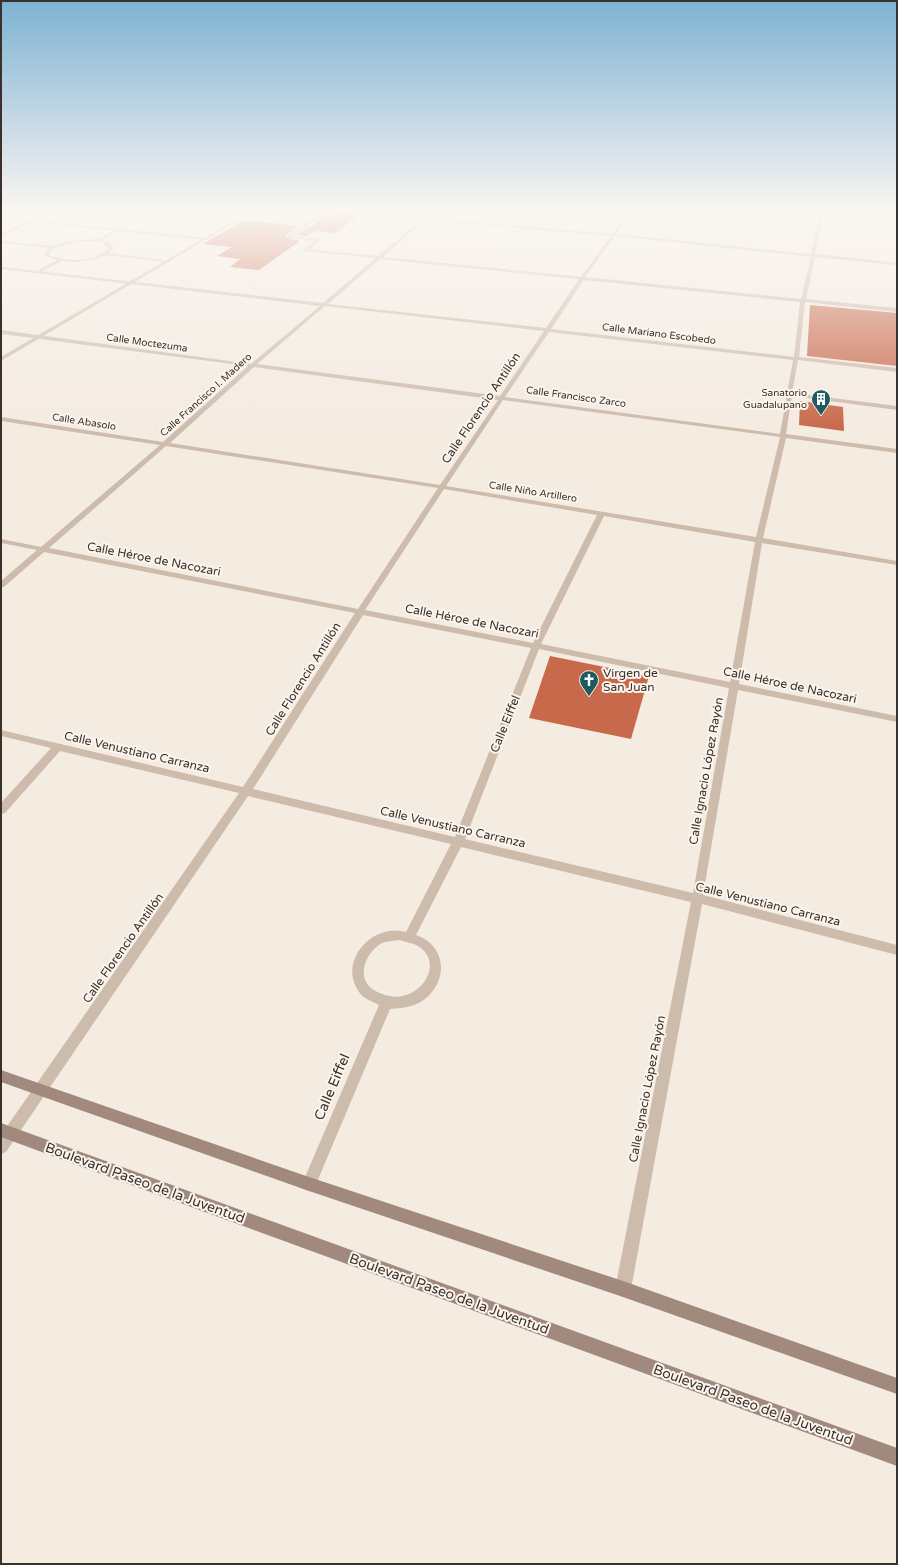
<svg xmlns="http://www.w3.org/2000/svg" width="898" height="1565" viewBox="0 0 898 1565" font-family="'Varela Round',sans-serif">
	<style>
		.building { fill: #c8694b }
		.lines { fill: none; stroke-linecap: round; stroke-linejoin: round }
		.pedestrian { fill: #cdbbac; fill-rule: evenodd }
		.minor { fill: #cdbbac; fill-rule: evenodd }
		.tertiary { fill: #cdbbac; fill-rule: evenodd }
		.secondary { fill: #a18a7d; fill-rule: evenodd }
		.labels { text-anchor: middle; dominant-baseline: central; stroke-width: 4; stroke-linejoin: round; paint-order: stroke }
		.far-street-label { font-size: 10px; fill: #3b302b; stroke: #fbf5ee }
		.far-poi-label { font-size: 10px; fill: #3b302b; stroke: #fbf5ee; text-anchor: end }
		.street-label { font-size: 12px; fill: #3b302b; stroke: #fbf5ee }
		.poi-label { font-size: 12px; fill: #3b302b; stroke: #fbf5ee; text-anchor: start }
		.near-street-label { font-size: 14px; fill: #3b302b; stroke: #fbf5ee }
	</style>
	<rect width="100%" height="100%" fill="#f4ebe1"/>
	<!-- building -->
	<g class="building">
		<path d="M 332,211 L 365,211 L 335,233 L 315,231 L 307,236 L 297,235 L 309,227 L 311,227 Z"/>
		<path d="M 244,220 L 299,226 L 286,235 L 286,238 L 300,241 L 259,270 L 230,267 L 240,259 L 217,256 L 232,247 L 203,244 Z"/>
		<path d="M 810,305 L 897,313 L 897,366 L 807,356 Z"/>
		<path d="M 800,401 L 843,407 L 844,431 L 799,425 Z"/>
		<path d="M 550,656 L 649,676 L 631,739 L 529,718 Z"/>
	</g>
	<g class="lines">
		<!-- pedestrian -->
		<g class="pedestrian">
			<path d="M 324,211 L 329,211 L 293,236 L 320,239 L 320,241 L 307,251 L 303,250 L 314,241 L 287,238 L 287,236 Z"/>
			<path d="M 117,229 L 120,230 L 102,240 L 110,243 L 114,249 L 108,253 L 171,261 L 169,262 L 105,255 L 97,259 L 76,262 L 62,261 L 39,273 L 37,271 L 57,260 L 47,257 L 45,253 L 49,248 L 1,243 L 1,241 L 52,246 L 69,241 L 98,239 ZM 84,241 C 94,241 103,240 109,249 C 105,251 100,255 96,257 C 81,262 65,260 51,256 L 49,253 L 54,248 Z"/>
		</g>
		<!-- minor -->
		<g class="minor">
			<path d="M 374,211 L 424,218 L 431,211 L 436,211 L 428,218 L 612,234 L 629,211 L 633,211 L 616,234 L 811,254 L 820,216 L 771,211 L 820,214 L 821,211 L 825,211 L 824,214 L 897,220 L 897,222 L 824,216 L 815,254 L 897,263 L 897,265 L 815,257 L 806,299 L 897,308 L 897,312 L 805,302 L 799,357 L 897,368 L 897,372 L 798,360 L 792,393 L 897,406 L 897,410 L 792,396 L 786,434 L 897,449 L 897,453 L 786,438 L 763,538 L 897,561 L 897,565 L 762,543 L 739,684 L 897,716 L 897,722 L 738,690 L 703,895 L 897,945 L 897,955 L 702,904 L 631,1289 L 628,1294 L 623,1297 L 618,1294 L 615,1289 L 691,902 L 461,847 L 416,935 C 446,945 449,980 425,999 C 415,1007 402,1008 390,1009 L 314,1189 L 309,1191 L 304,1189 L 302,1184 L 379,1005 C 372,1001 364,999 359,992 C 337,961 373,922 406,932 L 451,844 L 248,796 L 6,1152 L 1,1154 L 1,1135 L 239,793 L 60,751 L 5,813 L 1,814 L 1,803 L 51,748 L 1,736 L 1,730 L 243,787 L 355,613 L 44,552 L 4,587 L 1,587 L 1,581 L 37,550 L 1,543 L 1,539 L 41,547 L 160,445 L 1,421 L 1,417 L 163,442 L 248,366 L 1,334 L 1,330 L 251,364 L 320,306 L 1,269 L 1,267 L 323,303 L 376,258 L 305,251 L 303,249 L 378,256 L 421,220 L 385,216 ZM 425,220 L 611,236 L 581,277 L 383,257 ZM 615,236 L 811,257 L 801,299 L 585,277 ZM 380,259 L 579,279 L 546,328 L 328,304 ZM 584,280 L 800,302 L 794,357 L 551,329 ZM 325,306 L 544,331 L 500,396 L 257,364 ZM 549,332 L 793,360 L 780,434 L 505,397 ZM 254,367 L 498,400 L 440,485 L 170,443 ZM 503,400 L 780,437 L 756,537 L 446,486 ZM 166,446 L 438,488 L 358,609 L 49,548 ZM 444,489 L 597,515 L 533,643 L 365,610 ZM 604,516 L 755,542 L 730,682 L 541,644 ZM 363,615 L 531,648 L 455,837 L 253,789 ZM 539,649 L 729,688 L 693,893 L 465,839 ZM 400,940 C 405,942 413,943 418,946 C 448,964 416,1010 380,993 C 375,991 371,989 368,985 C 357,971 369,950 382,943 C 387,941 394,941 400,940 Z"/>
			<path d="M 1,217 L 206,238 L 208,239 L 206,240 L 1,219 Z"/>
		</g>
		<!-- tertiary -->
		<g class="tertiary">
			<path d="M 51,211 L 57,211 L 1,237 L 1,234 Z"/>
			<path d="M 250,211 L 255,211 L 1,361 L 1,357 Z"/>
		</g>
		<!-- secondary -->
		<g class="secondary">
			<path d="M 1,1070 L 309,1177 L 623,1281 L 897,1378 L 897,1394 L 623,1297 L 309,1191 L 1,1082 Z"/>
			<path d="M 1,1123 L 897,1448 L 897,1466 L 1,1137 Z"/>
		</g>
	</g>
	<!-- sky -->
	<linearGradient id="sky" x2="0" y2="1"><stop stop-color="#7eb2d2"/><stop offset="0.49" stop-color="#faf6f2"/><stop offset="1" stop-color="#faf6f2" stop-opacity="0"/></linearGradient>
	<rect width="898" height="430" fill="url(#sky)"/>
	<!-- icons -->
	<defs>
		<g id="building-pin" transform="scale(1)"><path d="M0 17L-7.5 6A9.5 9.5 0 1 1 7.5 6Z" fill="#1f5a5e" stroke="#fbf5ee"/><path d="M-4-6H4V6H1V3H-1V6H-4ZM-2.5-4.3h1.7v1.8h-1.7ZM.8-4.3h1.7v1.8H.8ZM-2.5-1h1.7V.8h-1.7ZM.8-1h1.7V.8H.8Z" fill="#fff"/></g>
		<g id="church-pin" transform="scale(1)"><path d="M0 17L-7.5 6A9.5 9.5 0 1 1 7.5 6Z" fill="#1f5a5e" stroke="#fbf5ee"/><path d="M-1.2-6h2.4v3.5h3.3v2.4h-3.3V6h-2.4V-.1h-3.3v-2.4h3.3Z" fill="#fff"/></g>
	</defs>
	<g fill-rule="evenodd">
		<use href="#building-pin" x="821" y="399"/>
		<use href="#church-pin" x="589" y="680"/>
	</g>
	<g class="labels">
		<!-- far-street labels -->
		<g class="far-street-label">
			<text transform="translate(659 334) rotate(7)">Calle Mariano Escobedo</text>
			<text transform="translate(147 343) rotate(8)">Calle Moctezuma</text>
			<text transform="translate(206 395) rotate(-42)">Calle Francisco I. Madero</text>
			<text transform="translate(576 397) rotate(8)">Calle Francisco Zarco</text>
			<text transform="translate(84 422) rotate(9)">Calle Abasolo</text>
			<text transform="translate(533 492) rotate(9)">Calle Niño Artillero</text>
		</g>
		<!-- far-poi labels -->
		<g class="far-poi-label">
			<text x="807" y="393">Sanatorio<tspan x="807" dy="12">Guadalupano</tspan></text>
		</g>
		<!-- street labels -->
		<g class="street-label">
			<text transform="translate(481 408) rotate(-56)">Calle Florencio Antillón</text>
			<text transform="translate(154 559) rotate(11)">Calle Héroe de Nacozari</text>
			<text transform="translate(472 621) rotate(11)">Calle Héroe de Nacozari</text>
			<text transform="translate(303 679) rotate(-58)">Calle Florencio Antillón</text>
			<text transform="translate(790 685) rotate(12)">Calle Héroe de Nacozari</text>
			<text transform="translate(505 724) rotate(-68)">Calle Eiffel</text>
			<text transform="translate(137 752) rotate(13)">Calle Venustiano Carranza</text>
			<text transform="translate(706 771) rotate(-80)">Calle Ignacio López Rayón</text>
			<text transform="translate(453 827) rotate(13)">Calle Venustiano Carranza</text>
			<text transform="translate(768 904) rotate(14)">Calle Venustiano Carranza</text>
			<text transform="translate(123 948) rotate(-55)">Calle Florencio Antillón</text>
			<text transform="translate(647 1089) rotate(-79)">Calle Ignacio López Rayón</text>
		</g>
		<!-- poi labels -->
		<g class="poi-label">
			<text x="603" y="673">Virgen de<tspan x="603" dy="14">San Juan</tspan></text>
		</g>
		<!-- near-street labels -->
		<g class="near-street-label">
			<text transform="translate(332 1087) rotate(-67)">Calle Eiffel</text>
			<text transform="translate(145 1183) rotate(20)">Boulevard Paseo de la Juventud</text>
			<text transform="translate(449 1294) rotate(20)">Boulevard Paseo de la Juventud</text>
			<text transform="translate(753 1405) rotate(20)">Boulevard Paseo de la Juventud</text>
		</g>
	</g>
	<!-- border -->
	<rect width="898" height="1565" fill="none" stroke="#3b302b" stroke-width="4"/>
</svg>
